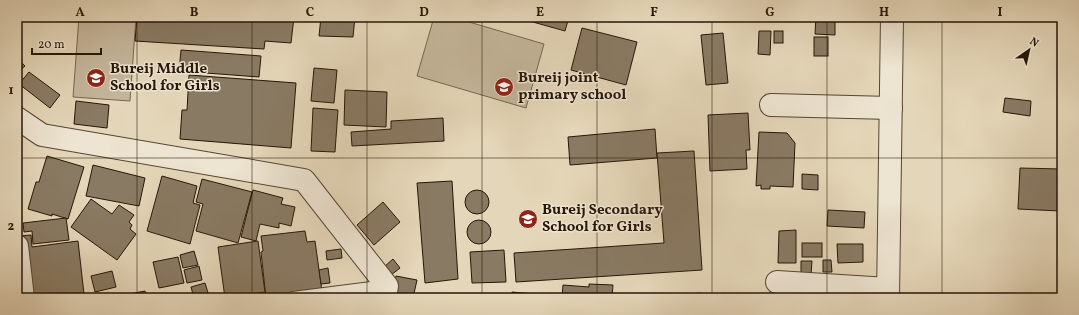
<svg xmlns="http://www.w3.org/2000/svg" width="1079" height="315" viewBox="0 0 1079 315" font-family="Vollkorn,serif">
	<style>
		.green { fill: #c4b59a; stroke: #766650 }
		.building { fill: #897a63; stroke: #271607 }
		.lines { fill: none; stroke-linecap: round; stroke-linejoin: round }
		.lane-casing { stroke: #564633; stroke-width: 14 }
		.street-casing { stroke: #564633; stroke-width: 24 }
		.lane { stroke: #ede4d1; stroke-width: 12 }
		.street { stroke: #ede4d1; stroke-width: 22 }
		.grid { fill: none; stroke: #271607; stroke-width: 1; stroke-opacity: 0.55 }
		.labels { text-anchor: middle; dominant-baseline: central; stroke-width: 3; stroke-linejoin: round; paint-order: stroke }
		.poi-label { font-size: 15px; font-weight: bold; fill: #271607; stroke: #ede4d1; text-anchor: start }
		.neatline { fill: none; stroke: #271607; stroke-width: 1.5 }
		.grid-label { font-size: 13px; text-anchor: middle; font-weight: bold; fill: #271607 }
	</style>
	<rect width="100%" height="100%" fill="#e4d6b8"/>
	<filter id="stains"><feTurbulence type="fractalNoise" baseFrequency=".005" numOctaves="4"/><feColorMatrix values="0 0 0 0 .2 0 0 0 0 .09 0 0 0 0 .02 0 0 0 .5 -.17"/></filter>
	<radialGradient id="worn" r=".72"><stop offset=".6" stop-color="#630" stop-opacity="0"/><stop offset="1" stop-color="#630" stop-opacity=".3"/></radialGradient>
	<!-- green -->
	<g class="green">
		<path d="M 79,17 L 136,17 L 130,101 L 73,97 Z"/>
		<path d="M 434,17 L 452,17 L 544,44 L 526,108 L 417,76 Z"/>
	</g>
	<!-- building -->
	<g class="building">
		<path d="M 137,17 L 294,17 L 291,43 L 265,41 L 264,49 L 135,41 Z"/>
		<path d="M 321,17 L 355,17 L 353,37 L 319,36 Z"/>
		<path d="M 515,17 L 569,17 L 565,31 Z"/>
		<path d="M 816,17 L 835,17 L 835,35 L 815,34 Z"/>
		<path d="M 582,28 L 637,42 L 626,85 L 571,70 Z"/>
		<path d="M 759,31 L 771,31 L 770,55 L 758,54 Z"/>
		<rect x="774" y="31" width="9" height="12"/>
		<path d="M 723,33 L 728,83 L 706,85 L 701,35 Z"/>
		<rect x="814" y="37" width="14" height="19"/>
		<path d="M 181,50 L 261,56 L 259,77 L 179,71 Z"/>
		<path d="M 17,58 L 25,66 L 17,73 Z"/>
		<path d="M 314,68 L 337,70 L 334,103 L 311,101 Z"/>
		<path d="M 29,72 L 60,95 L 50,108 L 19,84 Z"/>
		<path d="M 189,75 L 296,83 L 291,148 L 180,139 L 182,110 L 187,110 Z"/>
		<path d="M 345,90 L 387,92 L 386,127 L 344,125 Z"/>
		<path d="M 1005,98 L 1031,101 L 1030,116 L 1003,112 Z"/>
		<path d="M 76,101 L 109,105 L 107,128 L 74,124 Z"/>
		<path d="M 313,108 L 338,110 L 335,152 L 311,151 Z"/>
		<path d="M 748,113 L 750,150 L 746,150 L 747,169 L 710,171 L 708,115 Z"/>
		<path d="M 443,118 L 444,141 L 352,146 L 351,132 L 391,129 L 391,121 Z"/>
		<path d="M 655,129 L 657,158 L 570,165 L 568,137 Z"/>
		<path d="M 759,132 L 787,133 L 795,143 L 793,187 L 770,186 L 770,189 L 761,189 L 761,185 L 756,186 Z"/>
		<path d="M 694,151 L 702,270 L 516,282 L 514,253 L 664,243 L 657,153 Z"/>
		<path d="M 47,156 L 84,167 L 68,219 L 52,214 L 52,216 L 28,209 L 36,182 L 39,182 Z"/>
		<path d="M 93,165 L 145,178 L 139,206 L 86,196 Z"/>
		<path d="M 1020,168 L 1061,169 L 1060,211 L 1018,209 Z"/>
		<path d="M 802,174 L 818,175 L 818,190 L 802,189 Z"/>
		<path d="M 162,176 L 197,186 L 193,203 L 200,205 L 190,244 L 147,231 Z"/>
		<path d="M 202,179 L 252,192 L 238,243 L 196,231 L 203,204 L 196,202 Z"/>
		<path d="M 452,181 L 458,279 L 425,283 L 417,183 Z"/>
		<path d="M 253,190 L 283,198 L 281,204 L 295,207 L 291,226 L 279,223 L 279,228 L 260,224 L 256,241 L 241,237 Z"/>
		<circle cx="477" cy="202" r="12"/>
		<path d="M 91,199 L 112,214 L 119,205 L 134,215 L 129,222 L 132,225 L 130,229 L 136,234 L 117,260 L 71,227 Z"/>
		<path d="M 383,202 L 400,222 L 374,245 L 357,225 Z"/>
		<path d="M 828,210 L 865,212 L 864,228 L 827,226 Z"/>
		<path d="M 66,218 L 69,240 L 33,244 L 32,231 L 24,232 L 23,223 Z"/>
		<circle cx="479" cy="232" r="12"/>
		<path d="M 796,230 L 796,263 L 778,263 L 779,231 Z"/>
		<path d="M 305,231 L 307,242 L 315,241 L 322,291 L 266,298 L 261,252 L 263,251 L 261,236 Z"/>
		<path d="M 31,235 L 32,247 L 78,241 L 84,294 L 56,298 L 28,298 L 19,236 Z"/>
		<path d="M 258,241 L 265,292 L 225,298 L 218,247 Z"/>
		<rect x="802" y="243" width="20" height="14"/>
		<path d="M 837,244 L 863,244 L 863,262 L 838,263 Z"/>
		<path d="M 341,249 L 342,258 L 327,260 L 326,251 Z"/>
		<path d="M 504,250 L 506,282 L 472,283 L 470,252 Z"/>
		<path d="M 194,251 L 198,265 L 183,268 L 180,255 Z"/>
		<path d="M 178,257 L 184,283 L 159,288 L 153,262 Z"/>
		<path d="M 393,259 L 400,268 L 391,275 L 384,267 Z"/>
		<path d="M 823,260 L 831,260 L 832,272 L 823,272 Z"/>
		<path d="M 801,261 L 812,261 L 811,275 L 801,275 Z"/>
		<path d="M 199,266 L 202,280 L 187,283 L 184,270 Z"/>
		<path d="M 328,268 L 330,283 L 321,284 L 319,270 Z"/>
		<path d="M 112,271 L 116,287 L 95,292 L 91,276 Z"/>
		<path d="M 396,276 L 417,280 L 413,298 L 392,294 Z"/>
		<path d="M 205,283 L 209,296 L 194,298 L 191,287 Z"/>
		<path d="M 589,284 L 613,285 L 612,298 L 562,298 L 563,285 L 589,287 Z"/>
		<path d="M 145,291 L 147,298 L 108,298 Z"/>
		<path d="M 512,292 L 555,296 L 555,298 L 511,298 Z"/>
		<path d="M 697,293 L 712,294 L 711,298 L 696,298 Z"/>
	</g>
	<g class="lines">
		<!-- lane casing -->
		<g class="lane-casing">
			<path id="lane" d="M 293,298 L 387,286"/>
		</g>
		<!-- street casing -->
		<g class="street-casing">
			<g id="street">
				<path d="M 771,105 L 891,108"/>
				<path d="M 17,118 L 42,135 L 304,180 L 387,286 L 385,298"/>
				<path d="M 17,246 L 23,298"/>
				<path d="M 777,282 L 888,289"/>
				<path d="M 888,298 L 892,17"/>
			</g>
		</g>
		<!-- lane -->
		<use href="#lane" class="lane"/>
		<!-- street -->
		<use href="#street" class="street"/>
	</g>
	<!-- grid -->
	<path class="grid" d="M 137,17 L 137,298M 252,17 L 252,298M 367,17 L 367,298M 482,17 L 482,298M 597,17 L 597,298M 712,17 L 712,298M 827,17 L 827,298M 942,17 L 942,298M 17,158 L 1062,158"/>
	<!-- icons -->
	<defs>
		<g id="school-disc" transform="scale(1)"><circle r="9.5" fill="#8f2418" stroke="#ede4d1"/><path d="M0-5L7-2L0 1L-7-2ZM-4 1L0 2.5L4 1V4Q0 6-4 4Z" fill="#fff"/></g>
	</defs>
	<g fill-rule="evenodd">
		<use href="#school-disc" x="96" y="78"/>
		<use href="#school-disc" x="504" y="87"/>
		<use href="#school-disc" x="528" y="219"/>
	</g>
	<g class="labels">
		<!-- poi labels -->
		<g class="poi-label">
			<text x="110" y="69">Bureij Middle<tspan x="110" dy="17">School for Girls</tspan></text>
			<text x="518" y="78">Bureij joint<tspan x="518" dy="17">primary school</tspan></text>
			<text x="542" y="210">Bureij Secondary<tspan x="542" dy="17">School for Girls</tspan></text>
		</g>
	</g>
	<!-- margin -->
	<rect width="1079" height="315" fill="none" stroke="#e4d6b8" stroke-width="44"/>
	<!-- north arrow -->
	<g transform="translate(1029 50) rotate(34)" stroke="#ede4d1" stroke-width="3" paint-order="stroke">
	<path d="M0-3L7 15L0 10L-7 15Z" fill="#271607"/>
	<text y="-6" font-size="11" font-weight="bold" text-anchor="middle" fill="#271607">N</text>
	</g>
	<!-- scale -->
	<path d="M32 48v6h69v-6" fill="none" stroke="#271607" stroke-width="2"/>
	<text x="38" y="48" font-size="12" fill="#271607" stroke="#ede4d1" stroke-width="3" paint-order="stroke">20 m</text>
	<rect x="22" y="22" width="1035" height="271" class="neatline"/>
	<g class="grid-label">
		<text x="80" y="16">A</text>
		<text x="194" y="16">B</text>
		<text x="310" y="16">C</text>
		<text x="424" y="16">D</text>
		<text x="540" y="16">E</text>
		<text x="654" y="16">F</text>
		<text x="770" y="16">G</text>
		<text x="884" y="16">H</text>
		<text x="1000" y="16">I</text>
		<text x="11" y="94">1</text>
		<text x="11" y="230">2</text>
	</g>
	<rect width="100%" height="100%" filter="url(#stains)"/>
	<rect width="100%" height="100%" fill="url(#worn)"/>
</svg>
